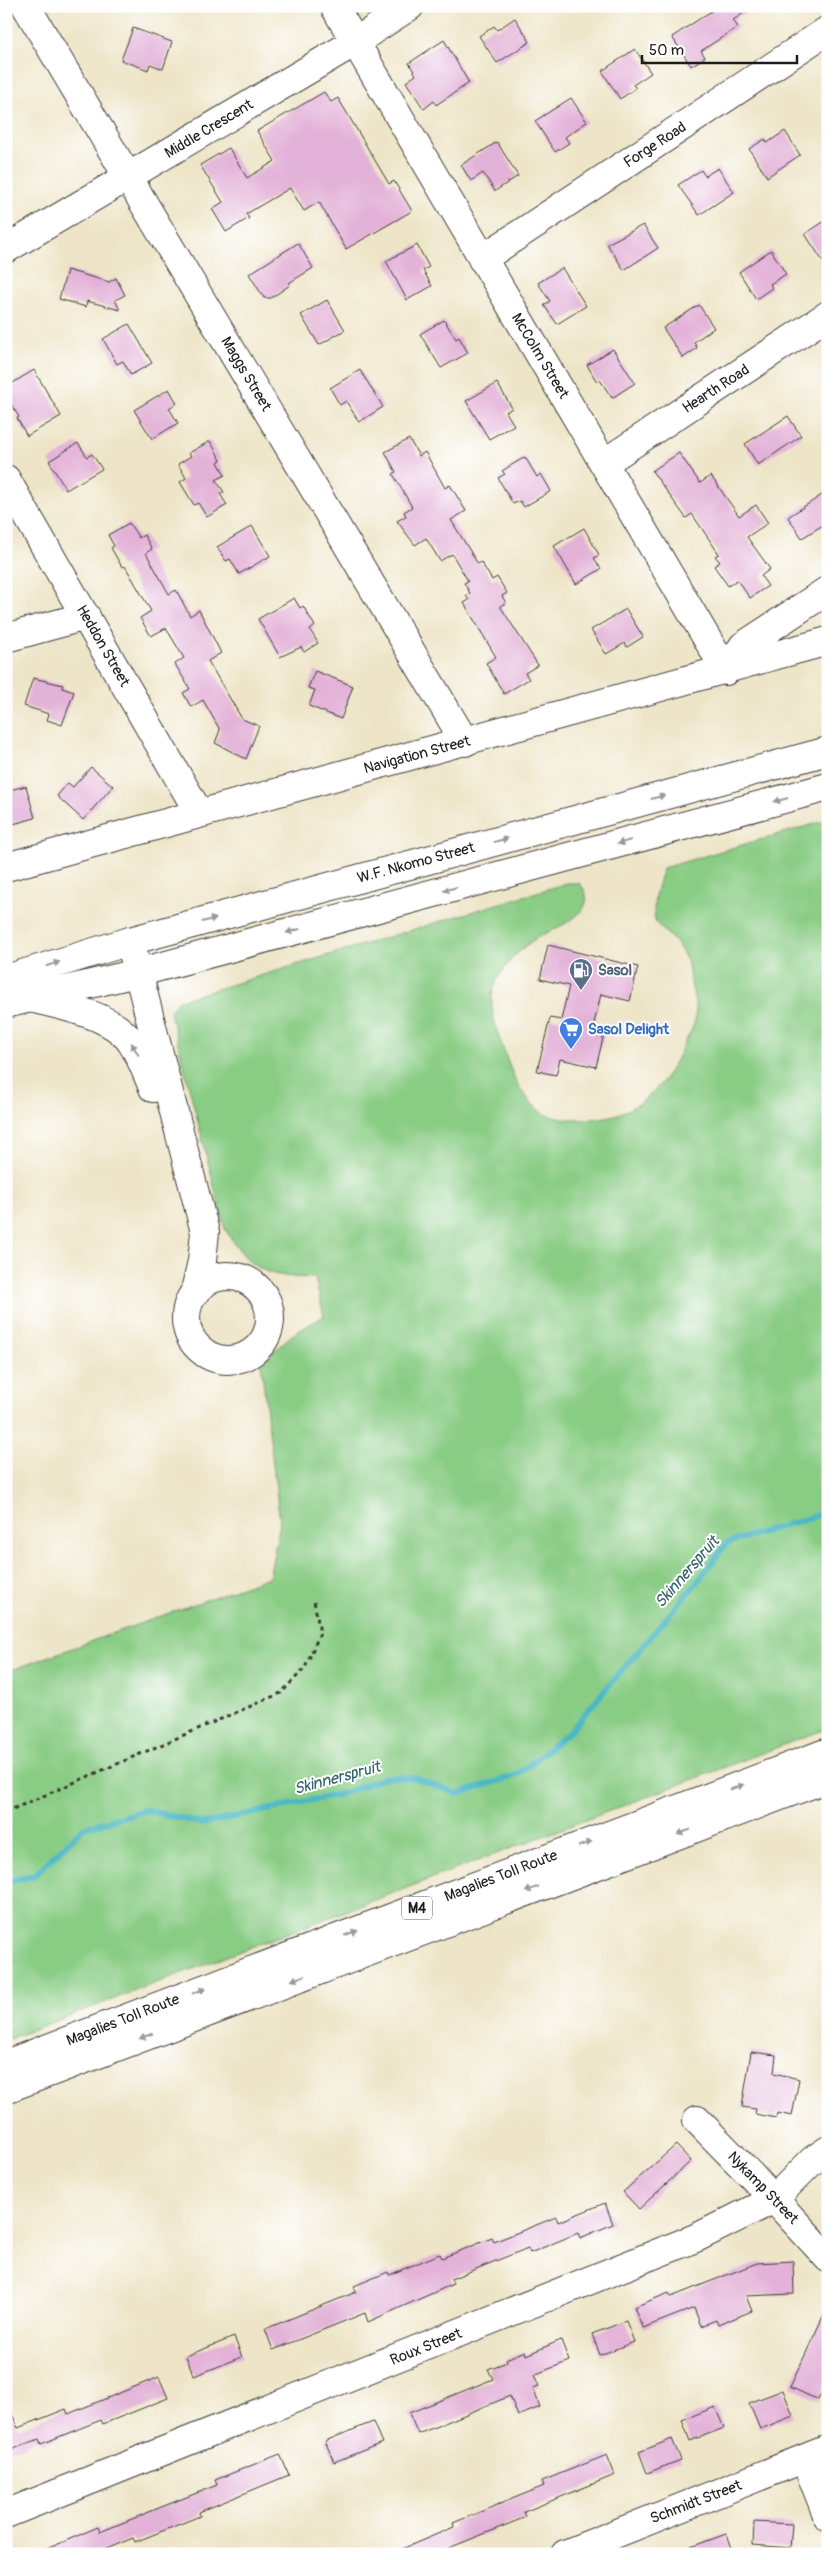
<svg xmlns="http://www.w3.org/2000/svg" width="834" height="2560" viewBox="0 0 834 2560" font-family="Pangolin,sans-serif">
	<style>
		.green { fill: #89cc84; stroke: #527450 }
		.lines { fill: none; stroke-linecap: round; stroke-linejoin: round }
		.stream { stroke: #4ab7c5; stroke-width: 6 }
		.building { fill: #e3b2d8 }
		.minor-casing { stroke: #3c3a36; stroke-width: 30 }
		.major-casing { stroke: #3c3a36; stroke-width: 30 }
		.highway-casing { stroke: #3c3a36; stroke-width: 30 }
		.path { stroke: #3c3a36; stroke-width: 3; stroke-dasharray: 4 4; stroke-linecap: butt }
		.minor { stroke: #fff; stroke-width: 28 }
		.major { stroke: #fff; stroke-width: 28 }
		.highway { stroke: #fff; stroke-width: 28 }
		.oneway { fill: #999 }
		.labels { text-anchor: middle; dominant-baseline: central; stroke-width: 4; stroke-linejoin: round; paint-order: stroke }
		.shield { fill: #fff; stroke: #606060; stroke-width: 1 }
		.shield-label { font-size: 14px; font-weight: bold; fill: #1c1c1c }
		.street-label { font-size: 15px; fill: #1c1c1c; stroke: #fff }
		.service-label { font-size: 15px; font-weight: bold; fill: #4e5e75; stroke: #fff; text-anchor: start }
		.shop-label { font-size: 15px; font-weight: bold; fill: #366cbe; stroke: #fff; text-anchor: start }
		.water-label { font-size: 16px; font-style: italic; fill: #316268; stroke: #fff }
	</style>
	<rect width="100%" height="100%" fill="#fff"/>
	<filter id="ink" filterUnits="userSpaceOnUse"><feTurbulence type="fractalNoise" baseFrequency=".02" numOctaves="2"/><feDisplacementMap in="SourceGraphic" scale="10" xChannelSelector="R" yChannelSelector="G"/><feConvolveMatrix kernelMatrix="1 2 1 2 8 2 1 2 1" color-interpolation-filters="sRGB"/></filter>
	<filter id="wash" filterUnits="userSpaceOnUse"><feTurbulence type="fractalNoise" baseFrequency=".0096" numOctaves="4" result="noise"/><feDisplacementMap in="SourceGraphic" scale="20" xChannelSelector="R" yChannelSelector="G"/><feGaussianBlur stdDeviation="1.12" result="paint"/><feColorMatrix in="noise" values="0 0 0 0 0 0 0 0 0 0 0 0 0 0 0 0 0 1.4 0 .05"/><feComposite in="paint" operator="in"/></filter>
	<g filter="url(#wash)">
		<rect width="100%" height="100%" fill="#eee5c8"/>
		<!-- green -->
		<path class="green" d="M 828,820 L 828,1728 L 6,2040 L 6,1672 L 269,1577 L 280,1523 L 261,1363 L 292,1335 L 324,1316 L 315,1278 C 265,1277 251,1271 225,1229 L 170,1012 L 177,1001 L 567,883 L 579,883 C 606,912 553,928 535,939 C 518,950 501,969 494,987 C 488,1005 496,1029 502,1046 C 509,1064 515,1086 529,1100 C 545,1118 554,1119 579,1119 C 631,1121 662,1093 682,1048 C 686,1039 693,1029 695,1020 C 697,1008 693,994 691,983 C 689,975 689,964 685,957 C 679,944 666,933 656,923 C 651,904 657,886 663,868 Z"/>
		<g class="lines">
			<!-- stream -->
			<path class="stream" d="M 6,1882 L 34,1875 L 83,1828 L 146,1810 L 203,1824 L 340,1794 L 387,1777 L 415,1778 L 458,1794 L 517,1775 L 571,1730 L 693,1587 L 727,1543 L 828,1512"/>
		</g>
		<g id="blocks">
			<!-- building -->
			<g class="building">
				<path d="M 719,6 L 755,6 L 733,20 L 738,27 L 701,51 L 705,57 L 691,66 L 672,37 Z"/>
				<path d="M 515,18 L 530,42 L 497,63 L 479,36 L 494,26 L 497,30 Z"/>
				<path d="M 133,28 L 172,42 L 163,69 L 150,64 L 148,70 L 121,60 Z"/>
				<path d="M 444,40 L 469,83 L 436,105 L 434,101 L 424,109 L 406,82 L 416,75 L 409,63 Z"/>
				<path d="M 635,49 L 651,73 L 633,85 L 636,88 L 620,99 L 602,71 Z"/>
				<path d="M 324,92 L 331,102 L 338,98 L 389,184 L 394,181 L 412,211 L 346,249 L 319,202 L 304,211 L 290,188 L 246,214 L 249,218 L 226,232 L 212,209 L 223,202 L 200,165 L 229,148 L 247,178 L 275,161 L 257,131 Z"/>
				<path d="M 571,98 L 587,122 L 565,137 L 569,143 L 555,152 L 535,121 Z"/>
				<path d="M 785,131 L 800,155 L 767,177 L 749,149 L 765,139 L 767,143 Z"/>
				<path d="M 497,142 L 518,176 L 495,191 L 483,173 L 471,181 L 461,165 Z"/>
				<path d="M 718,168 L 734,192 L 699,215 L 678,185 L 701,170 L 705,176 Z"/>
				<path d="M 828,219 L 828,269 L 805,234 Z"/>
				<path d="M 643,225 L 658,248 L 624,270 L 607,244 Z"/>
				<path d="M 298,243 L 313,268 L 289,283 L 290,285 L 271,298 L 264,298 L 249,274 Z"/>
				<path d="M 417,245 L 429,267 L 423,270 L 432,286 L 407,300 L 386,261 Z"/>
				<path d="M 771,250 L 786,274 L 770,284 L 772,288 L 756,299 L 739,272 Z"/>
				<path d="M 562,268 L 586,306 L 557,324 L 544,305 L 550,301 L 538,283 Z"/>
				<path d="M 67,270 L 109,282 L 116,278 L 125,295 L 115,300 L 120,310 L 87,301 L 86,307 L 59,299 Z"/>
				<path d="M 327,300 L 345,330 L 319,345 L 301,315 Z"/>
				<path d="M 699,305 L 714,328 L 694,342 L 697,348 L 683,358 L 663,328 Z"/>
				<path d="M 444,320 L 456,339 L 459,337 L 468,353 L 441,368 L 420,334 Z"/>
				<path d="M 129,324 L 152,363 L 131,375 L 123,361 L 117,364 L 103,339 Z"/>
				<path d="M 613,349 L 635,383 L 612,398 L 600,380 L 597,382 L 587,365 Z"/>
				<path d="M 34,370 L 61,416 L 27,436 L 17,418 L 19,417 L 6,396 L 6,387 Z"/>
				<path d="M 360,370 L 383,407 L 359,422 L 346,401 L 340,405 L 330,388 Z"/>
				<path d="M 497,383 L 512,408 L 506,412 L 514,425 L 489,439 L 466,401 Z"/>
				<path d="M 169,389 L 177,403 L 169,408 L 178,423 L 152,439 L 134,410 Z"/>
				<path d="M 788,416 L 801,436 L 758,465 L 745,444 Z"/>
				<path d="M 409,439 L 419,456 L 425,452 L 445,488 L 450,485 L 466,511 L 451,520 L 478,564 L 481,562 L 492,580 L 497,577 L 507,593 L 502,596 L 506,603 L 500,606 L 538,665 L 525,673 L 529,679 L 504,694 L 486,663 L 496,657 L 464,603 L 469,600 L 466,596 L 470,593 L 464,583 L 468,581 L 452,554 L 440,561 L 426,538 L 415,545 L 397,521 L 406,516 L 404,512 L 412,507 L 393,474 L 396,472 L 385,452 Z"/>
				<path d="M 210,441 L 221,460 L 218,462 L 225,475 L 216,480 L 224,492 L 220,494 L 227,505 L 207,517 L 198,503 L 194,505 L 180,482 L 186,478 L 178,464 L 191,456 L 189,453 Z"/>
				<path d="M 78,443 L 87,457 L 92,454 L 102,469 L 66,490 L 49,461 Z"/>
				<path d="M 679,453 L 700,483 L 711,476 L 739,516 L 756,505 L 768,523 L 747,537 L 770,569 L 761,576 L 768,586 L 750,598 L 737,580 L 728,586 L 714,566 L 720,562 L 715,556 L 719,554 L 692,514 L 686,518 L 652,471 Z"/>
				<path d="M 525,457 L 537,477 L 541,474 L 551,491 L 524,507 L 520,501 L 513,504 L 498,478 L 505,474 L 502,471 Z"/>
				<path d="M 828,491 L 828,522 L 802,538 L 788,517 Z"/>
				<path d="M 129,523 L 139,538 L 144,535 L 152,549 L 146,553 L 169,594 L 176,590 L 190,616 L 199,610 L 221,653 L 208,661 L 242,719 L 259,726 L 246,759 L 215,743 L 220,730 L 203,700 L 191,707 L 183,693 L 190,689 L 175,664 L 184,658 L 166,628 L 151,636 L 140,618 L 151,611 L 125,566 L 122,567 L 111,548 L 114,546 L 108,535 Z"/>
				<path d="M 252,526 L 270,556 L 239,574 L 230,559 L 226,561 L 217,547 Z"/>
				<path d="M 584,528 L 599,555 L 594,558 L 601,569 L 576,584 L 554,546 Z"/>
				<path d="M 294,598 L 300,608 L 303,606 L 315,626 L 310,630 L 318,643 L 304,652 L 301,647 L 280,657 L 258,619 Z"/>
				<path d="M 626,609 L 643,637 L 627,647 L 625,643 L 606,654 L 591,630 Z"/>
				<path d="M 315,671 L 353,686 L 341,719 L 309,706 L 315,690 L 308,688 Z"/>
				<path d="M 33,678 L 63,685 L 62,688 L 74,692 L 62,725 L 47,720 L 49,714 L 24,706 Z"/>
				<path d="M 91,767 L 113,786 L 83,820 L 57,796 L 68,783 L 73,787 Z"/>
				<path d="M 26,786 L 35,818 L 6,826 L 6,791 Z"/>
				<path d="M 548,945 L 638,967 L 630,1001 L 601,994 L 593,1028 L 605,1030 L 596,1067 L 560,1059 L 556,1075 L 537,1071 L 550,1018 L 561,1020 L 569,986 L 540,979 Z"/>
				<path d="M 751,2052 L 776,2055 L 774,2073 L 799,2079 L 792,2116 L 777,2113 L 776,2118 L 755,2114 L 756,2109 L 742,2107 Z"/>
				<path d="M 676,2145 L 691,2161 L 639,2209 L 623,2192 Z"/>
				<path d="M 605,2203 L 613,2224 L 580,2238 L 578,2233 L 530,2253 L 528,2248 L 451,2279 L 453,2284 L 368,2322 L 365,2313 L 273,2350 L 265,2329 L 356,2292 L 354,2286 L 388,2272 L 389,2275 L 440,2254 L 442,2258 L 492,2238 L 494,2242 L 556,2217 L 558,2222 Z"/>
				<path d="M 793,2261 L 794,2294 L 746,2296 L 752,2311 L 718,2325 L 716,2320 L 701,2326 L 694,2308 L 643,2328 L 634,2307 L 669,2293 L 671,2297 L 757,2263 Z"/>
				<path d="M 828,2306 L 828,2379 L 818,2400 L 790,2387 Z"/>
				<path d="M 626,2321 L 634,2342 L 600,2355 L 592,2334 Z"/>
				<path d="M 234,2337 L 242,2357 L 194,2376 L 186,2356 Z"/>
				<path d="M 561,2340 L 569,2361 L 534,2375 L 539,2386 L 533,2388 L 540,2407 L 518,2416 L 510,2396 L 418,2434 L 409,2413 L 493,2379 L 488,2369 L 507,2362 L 506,2359 L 525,2351 L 526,2355 Z"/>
				<path d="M 159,2377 L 168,2398 L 103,2424 L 101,2420 L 41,2444 L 39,2439 L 6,2452 L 6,2400 L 18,2428 L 66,2409 L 68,2414 Z"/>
				<path d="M 783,2390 L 793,2416 L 760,2429 L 749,2403 Z"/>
				<path d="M 715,2407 L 724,2428 L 690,2441 L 682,2420 Z"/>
				<path d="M 373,2422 L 382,2443 L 334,2462 L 325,2441 Z"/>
				<path d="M 672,2439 L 681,2460 L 647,2473 L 639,2452 Z"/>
				<path d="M 280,2454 L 289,2475 L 199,2512 L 200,2516 L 135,2542 L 133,2538 L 94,2554 L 35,2554 L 98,2527 L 100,2532 L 159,2508 L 217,2485 L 215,2480 Z"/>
				<path d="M 607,2455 L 615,2475 L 524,2512 L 526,2517 L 434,2554 L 390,2554 L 454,2527 L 453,2523 L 544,2486 L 542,2481 Z"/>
				<path d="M 754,2522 L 792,2524 L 790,2548 L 753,2545 Z"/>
				<path d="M 726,2534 L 733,2554 L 677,2554 L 677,2552 Z"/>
			</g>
		</g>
	</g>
	<g filter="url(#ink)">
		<use href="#blocks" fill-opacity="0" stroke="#3c3a36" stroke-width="1"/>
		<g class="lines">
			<!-- minor casing -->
			<g class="minor-casing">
				<g id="minor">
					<path d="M 26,6 L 465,742"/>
					<path d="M 334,6 L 726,671 L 743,646 L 828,590"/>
					<path d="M 6,249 L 355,42 L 410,6"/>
					<path d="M 482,259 L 828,30"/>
					<path d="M 604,463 L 828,315"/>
					<path d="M 6,479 L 199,813"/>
					<path d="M 6,638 L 86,616"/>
					<path d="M 6,867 L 828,641"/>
					<path d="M 130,941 L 205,1232 L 202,1261 L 195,1291"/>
					<path d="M 30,998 C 60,1005 113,1015 131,1042 C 141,1056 146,1072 153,1088"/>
					<circle cx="228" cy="1318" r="42"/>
					<path d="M 697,2120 L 774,2199 L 828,2258"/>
					<path d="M 805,2459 L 828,2517"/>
					<path d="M 6,2514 L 698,2237 L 774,2199 L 813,2160 L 828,2150"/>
					<path d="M 565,2554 L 828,2449"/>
				</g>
			</g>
			<!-- major casing -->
			<g class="major-casing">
				<g id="major">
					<path d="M 6,979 L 130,941 L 828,751"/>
					<path d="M 6,1004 L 137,973 L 828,787"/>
				</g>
			</g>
			<!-- highway casing -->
			<g class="highway-casing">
				<g id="highway">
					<path d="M 6,2064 L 828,1752"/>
					<path d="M 6,2089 L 828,1778"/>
				</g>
			</g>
			<!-- path -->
			<path class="path" d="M 6,1812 L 281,1693 L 305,1668 L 320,1633 L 314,1601"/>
			<!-- minor -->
			<use href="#minor" class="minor"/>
			<!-- major -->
			<use href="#major" class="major"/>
			<!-- highway -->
			<use href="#highway" class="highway"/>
		</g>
		<!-- one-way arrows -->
		<defs><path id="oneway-solid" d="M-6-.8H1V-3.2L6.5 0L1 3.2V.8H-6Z" transform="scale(1.25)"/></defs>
		<g class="oneway">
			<use href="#oneway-solid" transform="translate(658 797) rotate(-15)"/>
			<use href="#oneway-solid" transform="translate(781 800) rotate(165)"/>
			<use href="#oneway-solid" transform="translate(501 840) rotate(-15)"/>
			<use href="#oneway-solid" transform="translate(624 842) rotate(164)"/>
			<use href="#oneway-solid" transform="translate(450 889) rotate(165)"/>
			<use href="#oneway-solid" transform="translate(209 920) rotate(-15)"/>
			<use href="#oneway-solid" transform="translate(293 931) rotate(165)"/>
			<use href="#oneway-solid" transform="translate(53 964) rotate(-17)"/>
			<use href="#oneway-solid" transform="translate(135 1049) rotate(-120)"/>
			<use href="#oneway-solid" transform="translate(737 1787) rotate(-21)"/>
			<use href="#oneway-solid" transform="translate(684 1832) rotate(159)"/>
			<use href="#oneway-solid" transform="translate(585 1844) rotate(-21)"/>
			<use href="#oneway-solid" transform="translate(532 1889) rotate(159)"/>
			<use href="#oneway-solid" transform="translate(351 1933) rotate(-21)"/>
			<use href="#oneway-solid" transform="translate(298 1978) rotate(159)"/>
			<use href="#oneway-solid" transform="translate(199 1991) rotate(-21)"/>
			<use href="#oneway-solid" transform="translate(146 2036) rotate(159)"/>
		</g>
	</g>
	<!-- icons -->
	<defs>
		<g id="fuel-pin" transform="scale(1.25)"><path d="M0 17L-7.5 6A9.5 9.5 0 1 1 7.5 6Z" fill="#5c6f8a" stroke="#fff"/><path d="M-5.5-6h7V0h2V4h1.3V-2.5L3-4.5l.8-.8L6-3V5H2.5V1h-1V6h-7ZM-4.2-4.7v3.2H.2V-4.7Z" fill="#fff"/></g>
		<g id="supermarket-pin" transform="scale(1.25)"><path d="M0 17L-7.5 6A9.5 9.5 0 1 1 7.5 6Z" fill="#3f7fe0" stroke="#fff"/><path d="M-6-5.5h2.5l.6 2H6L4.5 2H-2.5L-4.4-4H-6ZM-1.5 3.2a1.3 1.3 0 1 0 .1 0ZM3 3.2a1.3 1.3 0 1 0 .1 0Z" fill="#fff"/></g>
	</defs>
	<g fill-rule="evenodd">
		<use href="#fuel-pin" x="581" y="970"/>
		<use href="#supermarket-pin" x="571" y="1029"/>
	</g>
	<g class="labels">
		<!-- shield labels -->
		<rect class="shield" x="402" y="1896.5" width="30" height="23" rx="4"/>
		<g class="shield-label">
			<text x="417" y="1908">M4</text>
		</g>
		<!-- street labels -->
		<g class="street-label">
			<text transform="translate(209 129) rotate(-31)">Middle Crescent</text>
			<text transform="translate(655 145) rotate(-33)">Forge Road</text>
			<text transform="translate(540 356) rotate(59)">McColm Street</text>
			<text transform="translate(246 374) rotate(59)">Maggs Street</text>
			<text transform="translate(716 389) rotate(-33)">Hearth Road</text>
			<text transform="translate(103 646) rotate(60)">Heddon Street</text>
			<text transform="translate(417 755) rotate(-15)">Navigation Street</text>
			<text transform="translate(416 863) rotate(-15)">W.F. Nkomo Street</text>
			<text transform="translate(501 1876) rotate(-21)">Magalies Toll Route</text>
			<text transform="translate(123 2020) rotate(-21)">Magalies Toll Route</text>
			<text transform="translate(763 2188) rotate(46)">Nykamp Street</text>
			<text transform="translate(426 2347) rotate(-22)">Roux Street</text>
			<text transform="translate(696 2502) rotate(-21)">Schmidt Street</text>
		</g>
		<!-- service labels -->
		<g class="service-label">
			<text x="598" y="970">Sasol</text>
		</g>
		<!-- shop labels -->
		<g class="shop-label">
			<text x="588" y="1029">Sasol Delight</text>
		</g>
		<!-- water labels -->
		<g class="water-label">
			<text transform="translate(687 1572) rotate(-49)">Skinnerspruit</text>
			<text transform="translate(337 1778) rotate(-15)">Skinnerspruit</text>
		</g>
	</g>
	<!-- margin -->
	<rect width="834" height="2560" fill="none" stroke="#fff" stroke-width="25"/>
	<!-- scale -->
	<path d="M642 55v8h155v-8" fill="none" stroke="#1c1c1c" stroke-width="2.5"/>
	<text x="649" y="55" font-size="15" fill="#1c1c1c" stroke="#ffffff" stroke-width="4" paint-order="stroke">50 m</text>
</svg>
